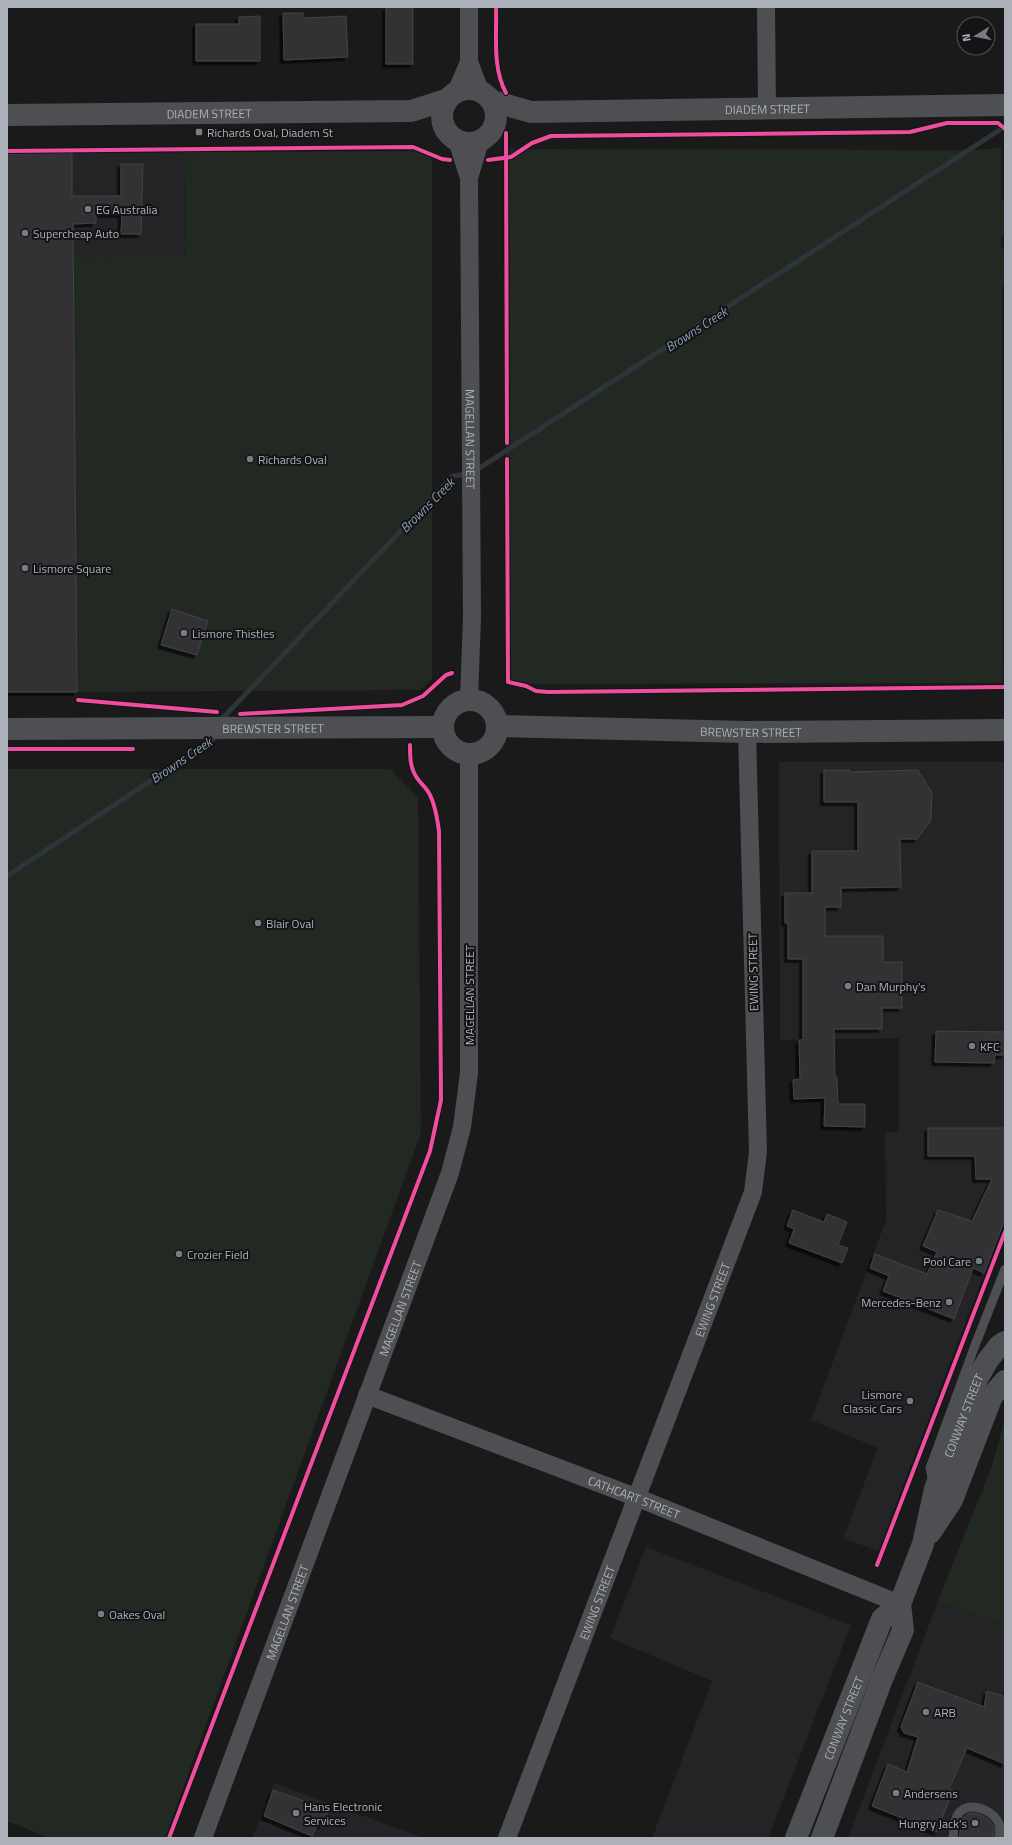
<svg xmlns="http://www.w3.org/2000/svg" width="1012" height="1845" viewBox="0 0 1012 1845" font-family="'Titillium Web',sans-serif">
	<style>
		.built { fill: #242426 }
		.green { fill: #222822 }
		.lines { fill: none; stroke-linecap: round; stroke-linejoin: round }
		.stream { stroke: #2d353b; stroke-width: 5 }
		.building { fill: #333334; stroke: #424346; filter: url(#shadow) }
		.service { stroke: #4e4f52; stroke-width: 9 }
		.minor { stroke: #4e4f52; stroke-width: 18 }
		.tertiary { stroke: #4e4f52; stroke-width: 22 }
		.cycleway-casing { stroke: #141416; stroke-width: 6 }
		.cycleway { stroke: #ef4d9e; stroke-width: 4 }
		.poi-dot { fill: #797c81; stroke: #141416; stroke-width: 1.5 }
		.labels { text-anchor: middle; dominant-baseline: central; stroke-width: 4; stroke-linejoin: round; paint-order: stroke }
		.street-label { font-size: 12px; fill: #acb1b9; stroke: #141416 }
		.poi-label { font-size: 12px; fill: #acb1b9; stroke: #141416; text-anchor: start }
		.water-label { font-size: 13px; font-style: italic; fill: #86a0b2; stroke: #141416 }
	</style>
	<defs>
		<filter id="shadow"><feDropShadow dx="-3.5" dy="3.5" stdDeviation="0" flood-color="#0009"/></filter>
	</defs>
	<rect width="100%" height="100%" fill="#1a1a1a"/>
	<!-- built -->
	<g class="built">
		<path d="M 184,152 L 185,257 L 73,257 L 72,153 Z"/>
		<path d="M 779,762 L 1005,762 L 1005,1219 L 878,1551 L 843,1538 L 878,1448 L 811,1420 L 886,1220 L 885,1132 L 899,1132 L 899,1038 L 780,1040 Z"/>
		<path d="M 646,1547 L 851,1625 L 768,1838 L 652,1838 L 712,1681 L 610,1638 Z"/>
		<path d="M 938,1601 L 1005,1626 L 1005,1838 L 848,1838 Z"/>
		<path d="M 274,1783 L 424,1838 L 252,1838 Z"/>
	</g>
	<!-- green -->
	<g class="green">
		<path d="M 1001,148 L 1001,199 L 1005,199 L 1005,236 L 1001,236 L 1001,249 L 1005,249 L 1005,286 L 1002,286 L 1003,683 L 507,684 L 505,149 L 969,150 Z"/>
		<path d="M 432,151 L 432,679 L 420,690 L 77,692 L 73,257 L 185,256 L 184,152 Z"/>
		<path d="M 7,769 L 390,769 L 418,797 L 421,1133 L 165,1838 L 50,1838 L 7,1821 Z"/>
		<path d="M 1005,1419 L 1005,1626 L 938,1601 L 991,1469 Z"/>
	</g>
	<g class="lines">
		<!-- stream -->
		<g class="stream">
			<path d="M 475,471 L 1001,129"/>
			<path d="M 220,721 L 453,476 L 468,474"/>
			<path d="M 7,876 L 218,736"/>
		</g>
	</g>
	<!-- building -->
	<g class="building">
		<rect x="386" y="7" width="27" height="57"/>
		<path d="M 283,13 L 303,13 L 303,18 L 346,16 L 348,57 L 284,60 Z"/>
		<path d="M 260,16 L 260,61 L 196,61 L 196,24 L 239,24 L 239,17 Z"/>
		<path d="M 72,153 L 72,196 L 121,196 L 121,164 L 143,164 L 141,234 L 121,234 L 122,214 L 96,214 L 96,223 L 73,224 L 77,692 L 7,692 L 7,154 Z"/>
		<path d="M 172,609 L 208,621 L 197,655 L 161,645 Z"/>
		<path d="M 824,770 L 850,770 L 850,772 L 918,770 L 932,793 L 931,820 L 917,839 L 900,839 L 901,887 L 841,888 L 841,907 L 825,907 L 825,936 L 883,936 L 883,962 L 902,962 L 902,1008 L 882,1008 L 882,1029 L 834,1029 L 835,1077 L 837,1077 L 838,1104 L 865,1104 L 865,1127 L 824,1126 L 825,1098 L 794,1099 L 793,1080 L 800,1079 L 799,1040 L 803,1040 L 803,959 L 788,959 L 788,923 L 785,923 L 785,893 L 812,893 L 812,851 L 858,851 L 858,802 L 824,802 Z"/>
		<path d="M 936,1031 L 1005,1032 L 1005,1055 L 995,1055 L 994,1063 L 935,1062 Z"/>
		<path d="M 928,1128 L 1005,1128 L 1005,1219 L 984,1273 L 973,1268 L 954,1319 L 883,1291 L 889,1276 L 870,1268 L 875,1254 L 927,1274 L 937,1252 L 923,1246 L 938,1210 L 972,1221 L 992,1179 L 976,1179 L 975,1156 L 928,1156 Z"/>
		<path d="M 793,1210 L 824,1222 L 827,1214 L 847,1222 L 838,1245 L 848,1248 L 842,1263 L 789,1243 L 794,1229 L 787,1226 Z"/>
		<path d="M 918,1682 L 984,1707 L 987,1691 L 1005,1697 L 1005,1764 L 967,1748 L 949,1789 L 953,1790 L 937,1832 L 872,1806 L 888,1764 L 907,1772 L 918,1737 L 904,1733 L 901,1727 Z"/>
		<path d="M 273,1790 L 329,1810 L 322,1826 L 318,1824 L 312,1836 L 264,1816 Z"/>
		<path d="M 971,1813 L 981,1815 L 989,1820 L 994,1827 L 993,1838 L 959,1838 L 962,1819 L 968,1814 Z"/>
	</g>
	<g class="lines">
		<!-- service -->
		<g class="service">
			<path d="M 933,1482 L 930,1468 L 974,1348 L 1005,1269"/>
			<path d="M 953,1838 C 954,1831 954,1822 957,1816 C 965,1800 989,1808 997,1820 C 1001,1825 1000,1832 999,1838"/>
		</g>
		<!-- minor -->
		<g class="minor">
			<path d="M 469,7 L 469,62 L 480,91"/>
			<path d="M 766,7 L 767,107"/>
			<path d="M 457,90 L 469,62"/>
			<path id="s1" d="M 457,140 L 469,178 L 472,617 L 469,700"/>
			<path d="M 469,178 L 480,141"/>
			<path id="s2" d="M 367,1395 L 638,1498 L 900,1604"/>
			<path id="s3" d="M 203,1838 L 450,1173 L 462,1127 L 469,1073 L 469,754"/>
			<path id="s4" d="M 507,1838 L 753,1192 L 758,1152 L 747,732"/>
		</g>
		<!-- tertiary -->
		<g class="tertiary">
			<circle cx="469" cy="116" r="27"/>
			<path id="s5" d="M 492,101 L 531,112 L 1005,105"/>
			<path id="s6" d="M 7,115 L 411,111 L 446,100"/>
			<circle cx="470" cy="727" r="27"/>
			<path id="s7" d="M 497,726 L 747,732 L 1005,730"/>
			<path id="s8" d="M 7,729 L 443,727"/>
			<path d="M 930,1533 L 952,1500 L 992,1396 L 1005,1381"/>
			<path id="s9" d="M 796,1838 L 882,1619 L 900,1604 L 923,1544 L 935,1489 L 977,1379 L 988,1360 L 999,1346 L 1005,1342"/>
			<path d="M 822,1838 L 882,1679 L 903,1630 L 900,1604"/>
		</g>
		<!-- cycleway casing -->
		<g class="cycleway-casing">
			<g id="cycleway">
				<path d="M 496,7 C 497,35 492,67 506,93"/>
				<path d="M 506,133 L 507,443"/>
				<path d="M 7,151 L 413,147 L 442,159 L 450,160"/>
				<path d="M 488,160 L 511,157 L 532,143 L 551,136 L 910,132 L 947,123 L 998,123 L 1005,129"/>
				<path d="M 507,459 L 508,682 L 526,686 L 536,691 L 548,692 L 1005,687"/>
				<path d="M 78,700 L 217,712"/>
				<path d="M 240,714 L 402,705 L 423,696 L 446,675 L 452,673"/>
				<path d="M 7,749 L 133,749"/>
				<path d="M 877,1565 L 1005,1232"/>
				<path d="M 169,1838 L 430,1151 L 441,1100 L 439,831 C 437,818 436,807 430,795 C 427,788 421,784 417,778 C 410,768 410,757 410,745"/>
			</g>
		</g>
		<!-- cycleway -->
		<use href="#cycleway" class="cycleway"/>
	</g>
	<!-- markers -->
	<g class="poi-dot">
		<rect x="195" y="128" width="8" height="8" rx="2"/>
		<circle cx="88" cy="209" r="4"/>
		<circle cx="25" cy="233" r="4"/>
		<circle cx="250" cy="459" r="4"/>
		<circle cx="25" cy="568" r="4"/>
		<circle cx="184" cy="633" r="4"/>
		<circle cx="258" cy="923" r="4"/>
		<circle cx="848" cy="986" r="4"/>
		<circle cx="972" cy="1046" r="4"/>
		<circle cx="179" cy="1254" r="4"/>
		<circle cx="979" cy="1261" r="4"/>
		<circle cx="949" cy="1302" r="4"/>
		<circle cx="910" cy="1401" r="4"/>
		<circle cx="101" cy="1614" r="4"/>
		<circle cx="926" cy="1712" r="4"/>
		<circle cx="896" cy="1793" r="4"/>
		<circle cx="296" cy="1813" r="4"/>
		<circle cx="975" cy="1823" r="4"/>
	</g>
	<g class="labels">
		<!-- street labels -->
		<g class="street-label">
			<text stroke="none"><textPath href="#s5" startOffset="277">DIADEM STREET</textPath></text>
			<text stroke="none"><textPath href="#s6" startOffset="202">DIADEM STREET</textPath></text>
			<text stroke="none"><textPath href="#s1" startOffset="301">MAGELLAN STREET</textPath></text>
			<text stroke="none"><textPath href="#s8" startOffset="266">BREWSTER STREET</textPath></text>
			<text stroke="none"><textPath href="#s7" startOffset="254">BREWSTER STREET</textPath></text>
			<text transform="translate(753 972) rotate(-91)">EWING STREET</text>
			<text transform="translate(469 995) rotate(-90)">MAGELLAN STREET</text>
			<text stroke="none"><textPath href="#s4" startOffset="576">EWING STREET</textPath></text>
			<text stroke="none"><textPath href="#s3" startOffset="565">MAGELLAN STREET</textPath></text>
			<text stroke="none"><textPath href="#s9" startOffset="458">CONWAY STREET</textPath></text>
			<text stroke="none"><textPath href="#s2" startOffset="286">CATHCART STREET</textPath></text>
			<text stroke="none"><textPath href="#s4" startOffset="252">EWING STREET</textPath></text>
			<text stroke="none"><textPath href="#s3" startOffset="241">MAGELLAN STREET</textPath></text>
			<text stroke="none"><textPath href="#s9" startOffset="129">CONWAY STREET</textPath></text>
		</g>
		<!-- poi labels -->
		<g class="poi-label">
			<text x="207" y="132">Richards Oval, Diadem St</text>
			<text x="96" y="209">EG Australia</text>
			<text x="33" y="233">Supercheap Auto</text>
			<text x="258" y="459">Richards Oval</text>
			<text x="33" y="568">Lismore Square</text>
			<text x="192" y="633">Lismore Thistles</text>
			<text x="266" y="923">Blair Oval</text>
			<text x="856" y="986">Dan Murphy's</text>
			<text x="980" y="1046">KFC</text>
			<text x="187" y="1254">Crozier Field</text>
			<text x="971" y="1261" text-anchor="end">Pool Care</text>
			<text x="941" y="1302" text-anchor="end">Mercedes-Benz</text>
			<text x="902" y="1394" text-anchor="end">Lismore<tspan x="902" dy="14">Classic Cars</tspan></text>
			<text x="109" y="1614">Oakes Oval</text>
			<text x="934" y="1712">ARB</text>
			<text x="904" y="1793">Andersens</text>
			<text x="304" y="1806">Hans Electronic<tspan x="304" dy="14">Services</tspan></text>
			<text x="967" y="1823" text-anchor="end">Hungry Jack's</text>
		</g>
		<!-- water labels -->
		<g class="water-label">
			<text transform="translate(696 329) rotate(-33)">Browns Creek</text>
			<text transform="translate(427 505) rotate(-45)">Browns Creek</text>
			<text transform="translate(181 760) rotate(-34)">Browns Creek</text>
		</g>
	</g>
	<!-- border -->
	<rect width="1012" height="1845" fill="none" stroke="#acb1b9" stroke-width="16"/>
	<!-- north arrow -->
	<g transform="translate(976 36) rotate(260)"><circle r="19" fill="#141416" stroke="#515357"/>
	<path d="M0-3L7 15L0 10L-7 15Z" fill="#797c81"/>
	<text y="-6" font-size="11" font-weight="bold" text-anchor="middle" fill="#acb1b9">N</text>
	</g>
</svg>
